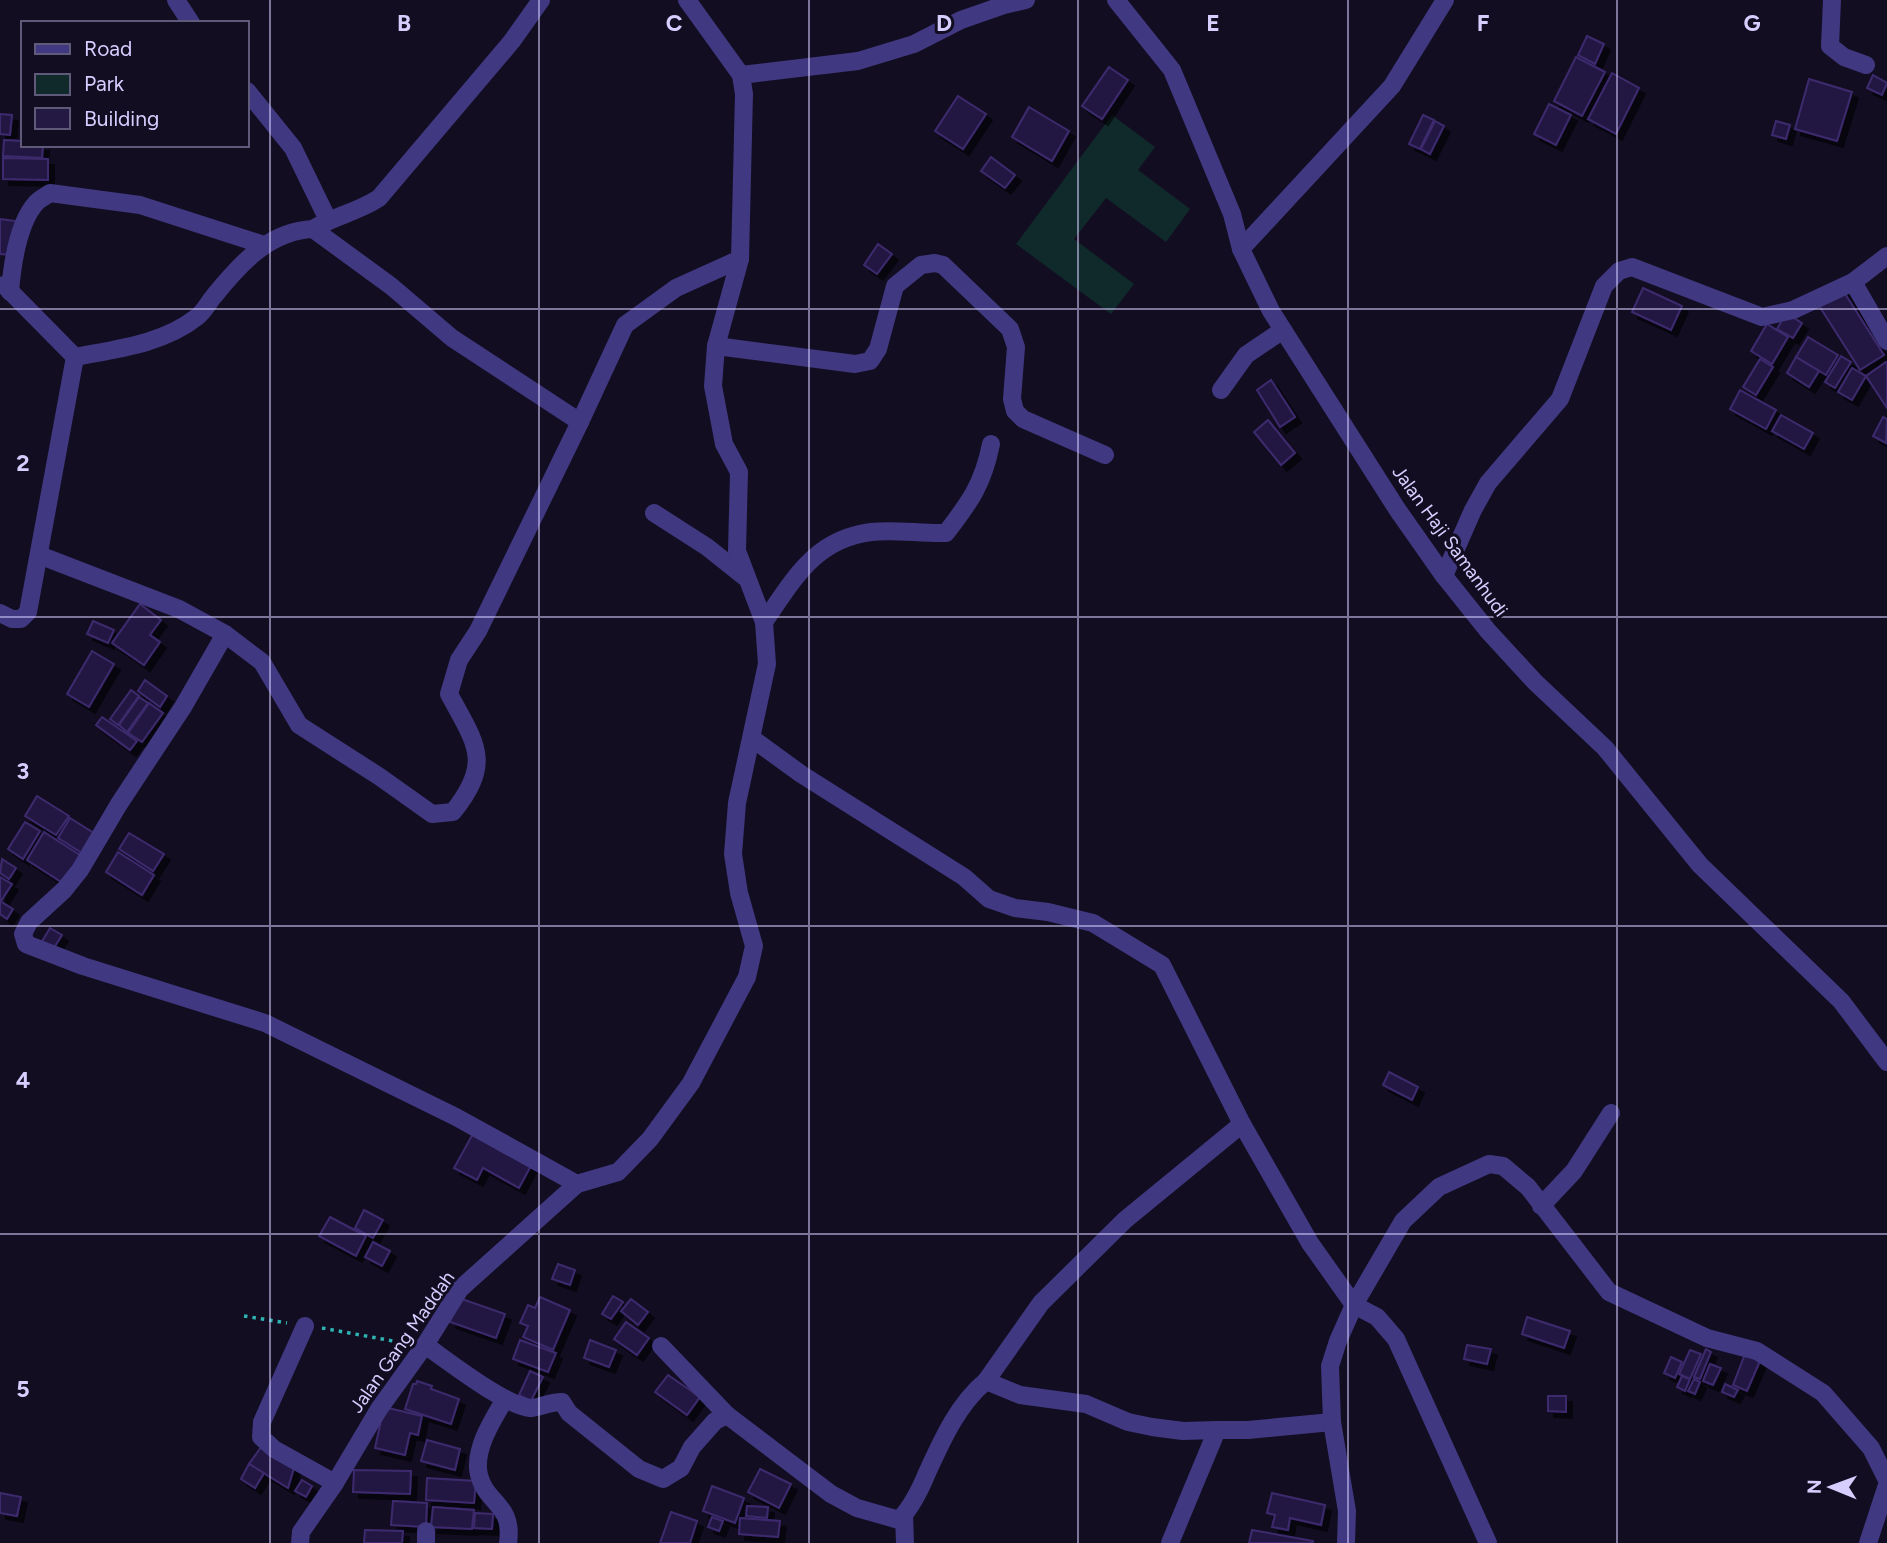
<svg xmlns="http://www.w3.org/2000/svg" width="1887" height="1543" viewBox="0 0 1887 1543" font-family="Figtree,sans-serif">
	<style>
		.green { fill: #102a2b }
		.building { fill: #241942; stroke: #3d2b6e; stroke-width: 2; filter: url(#shadow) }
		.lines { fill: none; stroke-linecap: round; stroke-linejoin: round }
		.path { stroke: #2eb2b2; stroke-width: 3.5; stroke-dasharray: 3.5 5; stroke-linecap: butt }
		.minor { stroke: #403880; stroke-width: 18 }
		.grid { fill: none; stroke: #d6ceff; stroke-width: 2; stroke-opacity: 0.55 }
		.labels { text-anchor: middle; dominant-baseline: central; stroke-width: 6; stroke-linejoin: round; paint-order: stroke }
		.street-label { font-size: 19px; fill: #d6ceff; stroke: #120d21 }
		.grid-label { font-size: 23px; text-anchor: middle; font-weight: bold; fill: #d6ceff; stroke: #120d21; stroke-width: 6; stroke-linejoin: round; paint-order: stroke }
	</style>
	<defs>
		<filter id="shadow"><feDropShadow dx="6" dy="6" stdDeviation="0" flood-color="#0009"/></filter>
	</defs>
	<rect width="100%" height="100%" fill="#120d21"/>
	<!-- green -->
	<path class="green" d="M 1112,115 L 1155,147 L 1138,170 L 1190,209 L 1166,242 L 1106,198 L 1074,239 L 1134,284 L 1111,314 L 1016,244 Z"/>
	<!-- building -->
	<g class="building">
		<path d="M 1587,36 L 1604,44 L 1595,64 L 1578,55 Z"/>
		<path d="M 1576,57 L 1605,72 L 1582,116 L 1554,101 Z"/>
		<path d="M 1109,67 L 1128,80 L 1102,119 L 1082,106 Z"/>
		<path d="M 1612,73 L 1639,88 L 1616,134 L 1588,119 Z"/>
		<path d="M 1873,75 L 1887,83 L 1882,95 L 1867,88 Z"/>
		<path d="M 1809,79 L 1852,92 L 1837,141 L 1795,129 Z"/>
		<path d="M 958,96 L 986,114 L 963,149 L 935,131 Z"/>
		<path d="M 1549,104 L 1571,115 L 1556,145 L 1534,134 Z"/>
		<path d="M 1029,107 L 1069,131 L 1052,161 L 1012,137 Z"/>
		<path d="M 0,114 L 12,115 L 10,135 L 0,134 Z"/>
		<path d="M 1423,115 L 1434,120 L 1420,149 L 1409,144 Z"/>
		<path d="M 1435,121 L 1444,126 L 1430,154 L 1421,149 Z"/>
		<path d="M 1776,121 L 1790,125 L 1786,139 L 1772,135 Z"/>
		<path d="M 4,140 L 23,141 L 23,145 L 43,145 L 42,158 L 3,156 Z"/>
		<path d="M 991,157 L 1015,175 L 1005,188 L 981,171 Z"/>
		<path d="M 3,158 L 48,159 L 48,180 L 3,179 Z"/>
		<path d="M 0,219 L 16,221 L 13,255 L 0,254 Z"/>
		<path d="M 878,244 L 892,254 L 877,274 L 864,265 Z"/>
		<path d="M 1643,288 L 1682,306 L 1671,330 L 1632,312 Z"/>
		<path d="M 1842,289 L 1884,355 L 1860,370 L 1818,304 Z"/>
		<path d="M 1786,313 L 1802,323 L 1793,338 L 1777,329 Z"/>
		<path d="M 1767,324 L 1788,337 L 1772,364 L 1751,351 Z"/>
		<path d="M 1808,337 L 1838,355 L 1826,375 L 1796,357 Z"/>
		<path d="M 1841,356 L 1851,362 L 1835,388 L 1825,382 Z"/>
		<path d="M 1796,357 L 1819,371 L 1809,387 L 1787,373 Z"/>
		<path d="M 1760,359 L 1773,367 L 1756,395 L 1743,387 Z"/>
		<path d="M 1886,362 L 1887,363 L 1887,408 L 1866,376 Z"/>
		<path d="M 1852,368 L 1866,376 L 1852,400 L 1838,392 Z"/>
		<path d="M 1271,380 L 1295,417 L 1280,427 L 1257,390 Z"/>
		<path d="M 1740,390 L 1776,410 L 1766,429 L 1730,409 Z"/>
		<path d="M 1781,415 L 1813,433 L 1804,449 L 1772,431 Z"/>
		<path d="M 1883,417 L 1887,419 L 1886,443 L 1873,436 Z"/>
		<path d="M 1268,420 L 1295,453 L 1281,465 L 1254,432 Z"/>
		<path d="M 140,604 L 161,620 L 150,635 L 160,642 L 144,665 L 112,643 Z"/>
		<path d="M 93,621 L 114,630 L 108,643 L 87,634 Z"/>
		<path d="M 92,651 L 114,664 L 89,707 L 67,694 Z"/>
		<path d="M 145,680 L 167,696 L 160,707 L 138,691 Z"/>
		<path d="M 131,690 L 139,696 L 118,725 L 110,719 Z"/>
		<path d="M 139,697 L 148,703 L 127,732 L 119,725 Z"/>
		<path d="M 149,703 L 163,713 L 142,742 L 128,733 Z"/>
		<path d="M 102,717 L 137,741 L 130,750 L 96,725 Z"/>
		<path d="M 37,796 L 69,816 L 56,835 L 25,816 Z"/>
		<path d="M 70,818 L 97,835 L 85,855 L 58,838 Z"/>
		<path d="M 25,822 L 40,831 L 23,859 L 8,849 Z"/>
		<path d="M 44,832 L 83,857 L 66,885 L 27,860 Z"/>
		<path d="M 129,833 L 164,854 L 153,871 L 119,849 Z"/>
		<path d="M 118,852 L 154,875 L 142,895 L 106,872 Z"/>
		<path d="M 2,859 L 16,868 L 9,879 L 0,873 Z"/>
		<path d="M 0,877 L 12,884 L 1,901 L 0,901 Z"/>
		<path d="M 0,901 L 13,909 L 7,919 L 0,914 Z"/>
		<path d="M 50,928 L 62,935 L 52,951 L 41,943 Z"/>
		<path d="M 1389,1072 L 1418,1087 L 1412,1100 L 1383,1085 Z"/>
		<path d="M 475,1130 L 533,1162 L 519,1188 L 483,1168 L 477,1180 L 454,1168 Z"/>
		<path d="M 364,1210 L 383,1220 L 373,1238 L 355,1228 Z"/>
		<path d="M 330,1217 L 366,1236 L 356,1256 L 319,1236 Z"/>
		<path d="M 373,1242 L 390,1251 L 382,1266 L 365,1257 Z"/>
		<path d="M 558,1264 L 575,1270 L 570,1285 L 552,1279 Z"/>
		<path d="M 613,1296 L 623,1302 L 611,1319 L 602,1314 Z"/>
		<path d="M 540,1297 L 570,1310 L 553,1350 L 523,1337 L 528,1326 L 520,1323 L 528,1305 L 535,1308 Z"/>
		<path d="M 459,1298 L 505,1314 L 496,1338 L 450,1322 Z"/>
		<path d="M 631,1299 L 648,1312 L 638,1325 L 621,1311 Z"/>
		<path d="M 1527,1317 L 1570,1331 L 1564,1348 L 1522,1334 Z"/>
		<path d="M 626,1322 L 649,1338 L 637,1355 L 614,1339 Z"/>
		<path d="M 520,1340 L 556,1353 L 548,1372 L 513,1359 Z"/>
		<path d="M 590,1340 L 616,1350 L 609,1367 L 584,1358 Z"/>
		<path d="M 1467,1345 L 1491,1349 L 1487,1364 L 1464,1359 Z"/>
		<path d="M 1706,1349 L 1711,1352 L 1700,1379 L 1694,1377 Z"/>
		<path d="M 1690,1350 L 1701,1354 L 1690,1379 L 1679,1374 Z"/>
		<path d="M 1745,1354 L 1760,1361 L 1747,1391 L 1733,1385 Z"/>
		<path d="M 1671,1357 L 1682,1362 L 1675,1378 L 1664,1373 Z"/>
		<path d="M 1710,1364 L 1721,1368 L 1713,1385 L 1703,1381 Z"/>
		<path d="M 530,1371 L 543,1377 L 531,1401 L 519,1395 Z"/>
		<path d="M 668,1375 L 700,1397 L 687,1415 L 655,1392 Z"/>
		<path d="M 1682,1376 L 1690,1379 L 1685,1391 L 1677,1387 Z"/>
		<path d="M 1694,1379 L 1700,1382 L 1695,1394 L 1688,1391 Z"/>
		<path d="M 417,1381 L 432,1386 L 431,1389 L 459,1399 L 451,1424 L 405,1409 L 413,1384 L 416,1384 Z"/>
		<path d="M 1725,1384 L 1738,1390 L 1734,1397 L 1722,1392 Z"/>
		<path d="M 1548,1396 L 1566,1396 L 1566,1412 L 1548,1411 Z"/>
		<path d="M 384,1407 L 422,1416 L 418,1435 L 410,1433 L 405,1455 L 375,1448 Z"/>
		<path d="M 427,1440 L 460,1449 L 455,1470 L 421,1461 Z"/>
		<path d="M 261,1447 L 294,1468 L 288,1488 L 249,1464 Z"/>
		<path d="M 249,1464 L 264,1473 L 255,1488 L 241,1479 Z"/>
		<path d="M 760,1469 L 791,1484 L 779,1508 L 748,1492 Z"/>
		<path d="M 354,1470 L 411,1471 L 410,1494 L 353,1492 Z"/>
		<path d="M 427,1478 L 476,1481 L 474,1503 L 426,1500 Z"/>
		<path d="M 302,1480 L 312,1486 L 306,1497 L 295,1491 Z"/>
		<path d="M 712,1486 L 744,1498 L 735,1523 L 703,1511 Z"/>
		<path d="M 0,1493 L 21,1497 L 17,1516 L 0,1513 Z"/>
		<path d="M 1272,1493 L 1325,1505 L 1321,1525 L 1290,1518 L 1288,1530 L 1272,1527 L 1275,1515 L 1267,1513 Z"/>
		<path d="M 393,1501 L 427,1503 L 426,1527 L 391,1525 Z"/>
		<path d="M 747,1506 L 768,1507 L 767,1518 L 746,1516 Z"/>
		<path d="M 433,1507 L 474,1510 L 472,1529 L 431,1527 Z"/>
		<path d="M 671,1512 L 697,1521 L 690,1543 L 660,1543 Z"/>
		<path d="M 475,1513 L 493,1514 L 492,1529 L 474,1528 Z"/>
		<path d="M 712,1517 L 723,1521 L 719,1531 L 708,1527 Z"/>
		<path d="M 740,1518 L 780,1521 L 778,1537 L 739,1534 Z"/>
		<path d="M 365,1530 L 403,1531 L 402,1543 L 364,1543 Z"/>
		<path d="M 1252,1530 L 1313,1541 L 1313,1543 L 1249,1543 Z"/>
	</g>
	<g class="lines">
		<!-- path -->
		<g class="path">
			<path d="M 244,1316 L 287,1323"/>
			<path d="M 322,1328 L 404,1343"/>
		</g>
		<!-- minor -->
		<g class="minor">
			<path d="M 176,0 L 191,23"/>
			<path d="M 1116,0 L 1172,70 L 1232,214 L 1241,249 L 1271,311 L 1397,509 L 1444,576 L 1488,631 L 1535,682 L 1605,748 L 1700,865 L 1841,1001 L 1887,1062"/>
			<path d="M 1832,0 L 1830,46 L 1844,57 L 1866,65"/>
			<path d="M 741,75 L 858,61 L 914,44 L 961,20 L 1004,5 L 1026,0"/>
			<path d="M 247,91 L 293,148 L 328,220"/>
			<path d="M 1241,249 L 1392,86 L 1445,0"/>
			<path d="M 1853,282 L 1887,341"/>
			<path d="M 4,285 L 75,357"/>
			<path d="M 10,292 C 12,266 18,223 36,203 C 39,199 46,196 50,193 L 140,205 L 264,245"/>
			<path d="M 716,346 L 855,364 L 870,361 L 878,349 L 895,286 L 921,265 L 935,263 L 943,265 L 1010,329 L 1016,347 L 1012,399 L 1015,411 L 1023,419 L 1105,455"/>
			<path d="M 75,357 C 116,349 163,344 197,317 C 204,312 208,303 214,296 C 240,264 269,231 313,229"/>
			<path d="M 1221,390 L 1246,355 L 1283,330"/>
			<path d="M 580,422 L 625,325 L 676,288 L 740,259"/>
			<path d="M 654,513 L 707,547 L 746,578"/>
			<path d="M 39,555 L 179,609 L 225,634 L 262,662 L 299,725 L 380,777 L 432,814 L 453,812 C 493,762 476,744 449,694 L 459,660 L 478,631 L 580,422 L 452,338 L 391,286 L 313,229 C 334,216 358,212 379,198 L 512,41 L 541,0"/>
			<path d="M 1444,576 L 1473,510 L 1488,483 L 1560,399 L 1604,286 L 1619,271 L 1632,267 L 1762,317 L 1793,310 L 1853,282 L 1887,256"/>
			<path d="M 0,613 L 12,619 L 21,619 L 28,612 L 75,357"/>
			<path d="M 764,622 C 794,579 815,539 871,532 C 895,529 922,534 946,533 C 970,502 983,484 991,444"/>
			<path d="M 225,634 L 183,707 L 119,804 L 80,870 L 64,890 L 29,922 L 23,934 L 26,944 L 83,966 L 265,1023 L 456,1117 L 577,1184"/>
			<path d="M 753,739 L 801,774 L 964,877 L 989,899 L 1015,908 L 1048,912 L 1093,923 L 1162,965 L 1242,1124 L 1310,1243 L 1354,1305 L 1377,1317 L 1396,1339 L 1488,1543"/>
			<path d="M 1541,1206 L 1574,1171 L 1611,1113"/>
			<path d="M 305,1326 L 262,1422 L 261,1437 L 274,1449 L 335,1483"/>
			<path d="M 425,1345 C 448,1361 504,1405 530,1408 C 538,1408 549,1402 562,1402 L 569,1413 L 639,1469 L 663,1479 L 681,1468 L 692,1447 L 715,1421 L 727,1415 L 831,1494 L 857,1508 L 899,1520 C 912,1507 920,1490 927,1473 C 942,1440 958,1404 986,1381 L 1020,1395 L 1086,1404 L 1128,1422 L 1152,1427 L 1183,1431 L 1217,1430"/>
			<path d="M 661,1346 L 727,1415"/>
			<path d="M 986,1381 L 1041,1303 L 1125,1220 L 1242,1124"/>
			<path d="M 505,1399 C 493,1419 473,1450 479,1475 C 486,1504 514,1504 508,1543"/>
			<path d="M 904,1515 L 905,1543"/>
			<path d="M 300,1543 L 301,1532 L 335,1483 L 379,1409 L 425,1345 L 460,1289 L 577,1184 L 618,1172 L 650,1139 L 691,1083 L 747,977 L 754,946 L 739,893 L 733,854 L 737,803 L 767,664 L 764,622 L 737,551 L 739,472 L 724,444 L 713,386 L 716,346 L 740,259 L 744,94 L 741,75 L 687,0"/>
			<path d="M 426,1543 L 426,1531"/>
			<path d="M 1170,1543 L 1217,1430 L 1248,1430 L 1332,1422"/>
			<path d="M 1346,1543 L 1347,1511 L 1332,1422 L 1330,1366 L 1338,1341 L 1354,1305 L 1403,1221 L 1439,1187 L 1489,1164 L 1503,1166 L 1528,1187 L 1609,1292 L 1707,1338 L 1757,1351 L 1823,1393 L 1871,1448 L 1887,1480"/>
			<path d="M 1868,1543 L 1887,1485"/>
		</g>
	</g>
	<!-- grid -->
	<path class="grid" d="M 270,0 L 270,1543M 539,0 L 539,1543M 809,0 L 809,1543M 1078,0 L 1078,1543M 1348,0 L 1348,1543M 1617,0 L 1617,1543M 0,309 L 1887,309M 0,617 L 1887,617M 0,926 L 1887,926M 0,1234 L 1887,1234"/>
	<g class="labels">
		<!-- street labels -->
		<g class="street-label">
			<text transform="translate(1450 541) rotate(54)">Jalan Haji Samanhudi</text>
			<text transform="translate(402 1342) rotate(-55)">Jalan Gang Maddah</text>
		</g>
	</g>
	<g class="grid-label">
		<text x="404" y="31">B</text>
		<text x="674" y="31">C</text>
		<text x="944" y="31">D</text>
		<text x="1213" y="31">E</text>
		<text x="1483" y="31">F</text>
		<text x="1752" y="31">G</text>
		<text x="23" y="471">2</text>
		<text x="23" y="779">3</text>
		<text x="23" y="1088">4</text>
		<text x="23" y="1397">5</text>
	</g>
	<!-- legend -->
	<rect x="21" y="21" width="228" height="126" fill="#120d21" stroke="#605a7a" stroke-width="2"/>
	<rect x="35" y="44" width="35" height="10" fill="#403880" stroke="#605a7a" stroke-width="2"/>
	<text x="84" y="56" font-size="21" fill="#d6ceff">Road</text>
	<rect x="35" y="74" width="35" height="21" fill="#102a2b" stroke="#605a7a" stroke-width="2"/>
	<text x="84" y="91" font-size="21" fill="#d6ceff">Park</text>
	<rect x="35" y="108" width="35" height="21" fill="#241942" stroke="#605a7a" stroke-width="2"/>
	<text x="84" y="126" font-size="21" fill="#d6ceff">Building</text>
	<!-- north arrow -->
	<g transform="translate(1831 1487) rotate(271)" stroke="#120d21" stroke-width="5" paint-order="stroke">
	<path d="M0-5L12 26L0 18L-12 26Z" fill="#d6ceff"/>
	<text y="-10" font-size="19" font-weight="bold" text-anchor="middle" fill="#d6ceff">N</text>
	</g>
</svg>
